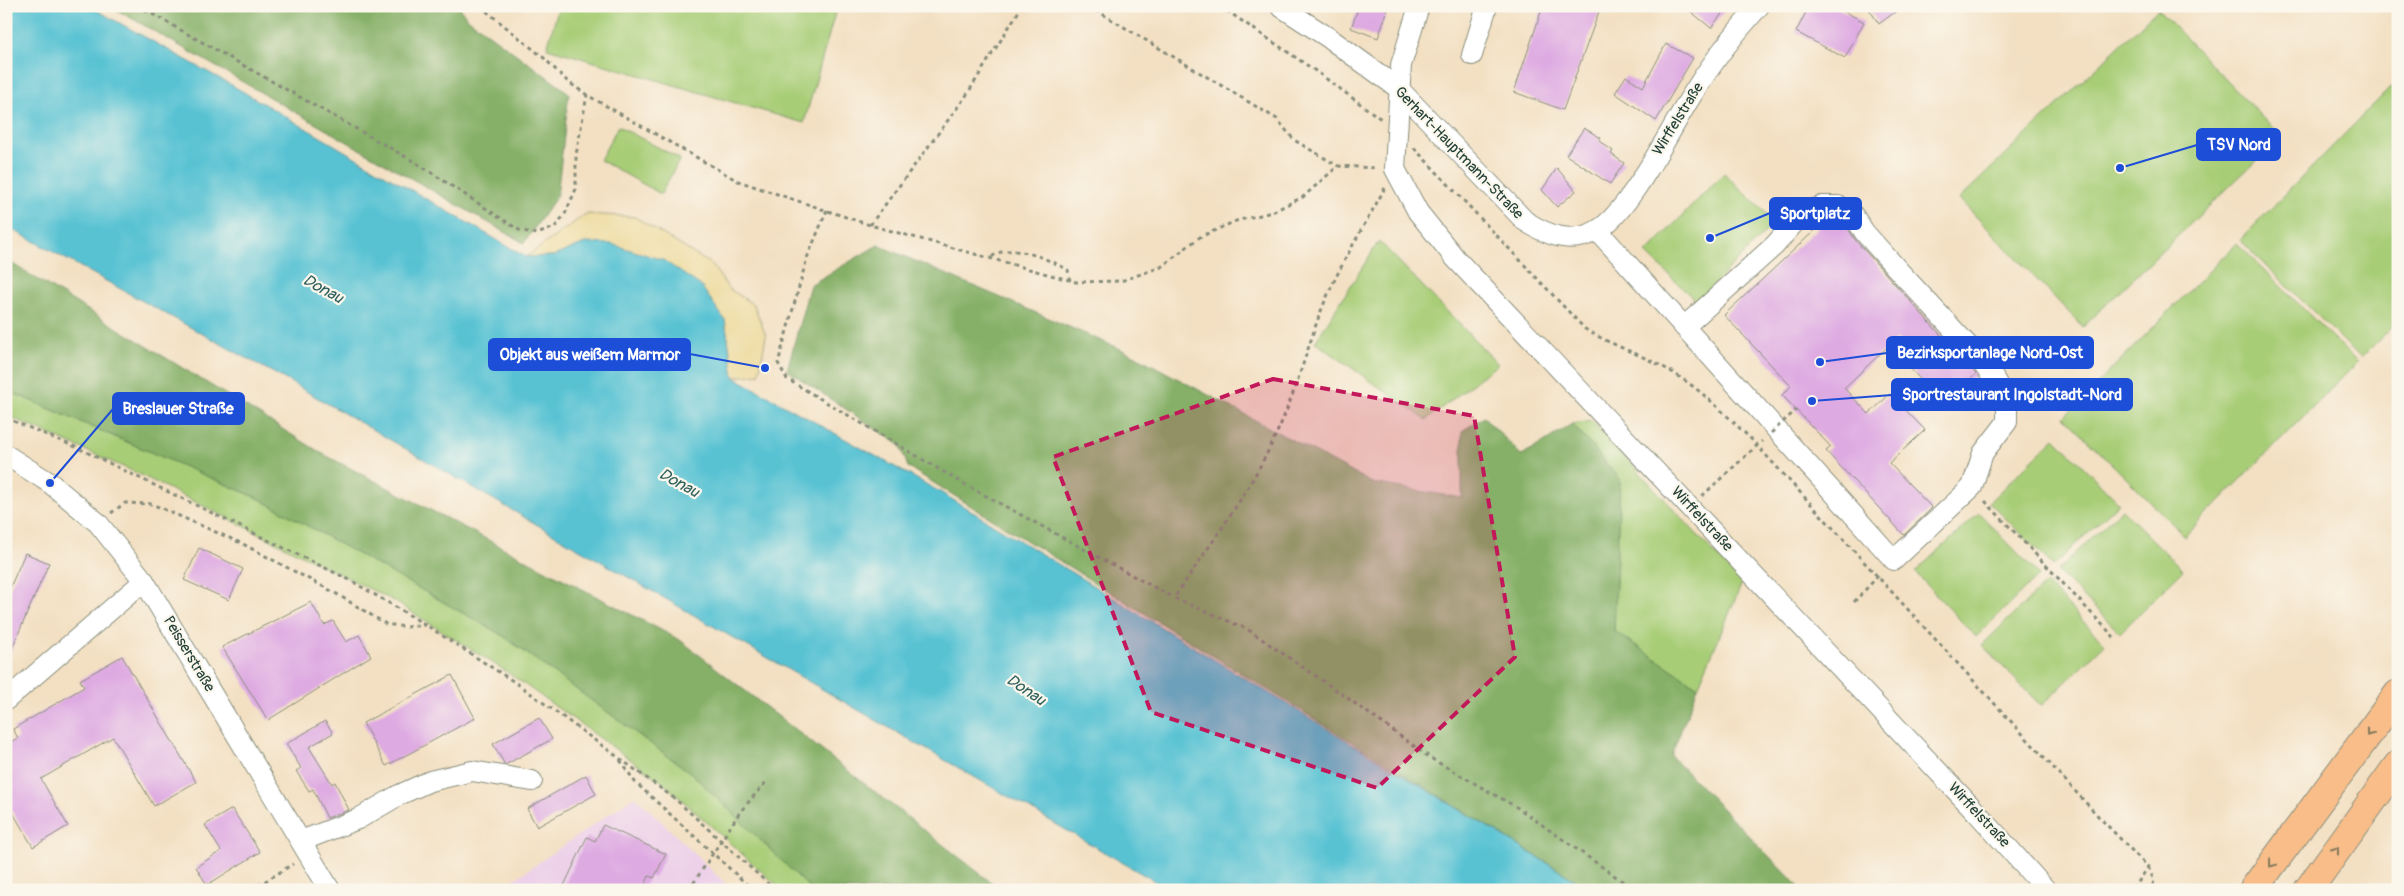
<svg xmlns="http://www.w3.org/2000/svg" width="2404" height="896" viewBox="0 0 2404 896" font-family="Pangolin,sans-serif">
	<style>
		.built { fill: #edd1e9 }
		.green { fill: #a8cd77; stroke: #648556 }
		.forest { fill: #86b068; stroke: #52764e }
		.sand { fill: #eeda9e; stroke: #868c69 }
		.water { fill: #58c2d3; stroke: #3c8084 }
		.building { fill: #deaae2 }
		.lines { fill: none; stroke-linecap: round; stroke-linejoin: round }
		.minor-casing { stroke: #898e7c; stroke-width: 22 }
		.highway-casing { stroke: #898e7c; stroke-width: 30 }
		.path { stroke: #898e7c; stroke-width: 3; stroke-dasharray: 4 4; stroke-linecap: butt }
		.minor { stroke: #fff; stroke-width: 20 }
		.highway { stroke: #f8bd89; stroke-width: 28 }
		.path-bridge { stroke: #898e7c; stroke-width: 3; stroke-dasharray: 4 4; stroke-linecap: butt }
		.oneway { stroke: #81775a }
		.marked { fill: #c2185b; fill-opacity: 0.2; stroke: #c2185b; stroke-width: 4; stroke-dasharray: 10 6; stroke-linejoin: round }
		.labels { text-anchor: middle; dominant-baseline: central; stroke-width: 4.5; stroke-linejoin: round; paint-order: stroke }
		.street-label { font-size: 15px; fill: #1f3d34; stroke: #fbf7ec }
		.water-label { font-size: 16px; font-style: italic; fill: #2d5e5c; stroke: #fbf7ec }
		.leader { fill: none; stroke: #1d4ed8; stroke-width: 2 }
		.callout-dot { fill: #1d4ed8; stroke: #fbf7ec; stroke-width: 2 }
		.callout { fill: #1d4ed8; stroke: #1d4ed8; stroke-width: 2 }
		.callout-label { font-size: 16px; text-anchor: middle; font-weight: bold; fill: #fff }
	</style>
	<rect width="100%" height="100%" fill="#fbf7ec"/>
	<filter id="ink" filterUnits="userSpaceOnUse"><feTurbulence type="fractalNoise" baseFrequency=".02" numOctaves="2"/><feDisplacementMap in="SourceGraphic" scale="10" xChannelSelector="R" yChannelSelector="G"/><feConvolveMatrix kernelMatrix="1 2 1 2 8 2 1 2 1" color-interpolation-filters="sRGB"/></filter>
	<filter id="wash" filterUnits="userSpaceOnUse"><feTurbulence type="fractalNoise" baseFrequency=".0096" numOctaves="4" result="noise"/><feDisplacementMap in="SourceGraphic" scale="20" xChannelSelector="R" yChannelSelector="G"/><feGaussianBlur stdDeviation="1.12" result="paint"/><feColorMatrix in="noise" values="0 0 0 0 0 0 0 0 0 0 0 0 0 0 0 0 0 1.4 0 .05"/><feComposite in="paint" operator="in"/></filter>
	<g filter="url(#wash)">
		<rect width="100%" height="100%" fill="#f3e0c3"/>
		<!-- built -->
		<path class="built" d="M 635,796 L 732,890 L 499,890 Z"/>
		<!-- green -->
		<g class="green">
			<path d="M 559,6 L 837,6 L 804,123 L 547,48 Z"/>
			<path d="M 2158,9 L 2281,137 L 2083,327 L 1959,199 Z"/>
			<path d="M 2398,80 L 2398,321 L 2361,358 L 2240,240 Z"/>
			<path d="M 618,126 L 680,159 L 661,194 L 600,160 Z"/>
			<path d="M 1724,173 L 1775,222 L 1697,302 L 1646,253 Z"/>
			<path d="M 1379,241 L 1498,364 L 1426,420 L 1315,342 Z"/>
			<path d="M 2237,243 L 2357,362 L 2185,536 L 2064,417 Z"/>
			<path d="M 6,390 L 260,499 L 502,635 L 691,773 L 812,890 L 782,890 L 662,782 L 507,672 L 394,601 L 139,474 L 6,415 Z"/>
			<path d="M 1592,421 L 1742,583 L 1698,687 L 1614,631 L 1620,479 L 1572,424 Z"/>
			<path d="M 2055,438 L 2119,503 L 2053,566 L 1989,502 Z"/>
			<path d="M 2122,509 L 2183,570 L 2120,633 L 2057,571 Z"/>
			<path d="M 1979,513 L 2039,575 L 1976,637 L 1915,572 Z"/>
			<path d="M 2046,583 L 2105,644 L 2041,706 L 1982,645 Z"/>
		</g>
		<!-- forest -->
		<g class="forest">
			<path d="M 110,6 L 459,6 L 467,18 L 569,93 L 557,196 L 524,243 Z"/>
			<path d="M 878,245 L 1132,354 L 1372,483 L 1462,498 L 1462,431 L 1484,417 L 1522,456 L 1572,424 L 1620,479 L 1614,631 L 1698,687 L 1671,756 L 1802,890 L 1591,890 L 908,467 L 900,445 L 787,370 L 810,285 Z"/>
			<path d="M 6,260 L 323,454 L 680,640 L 1001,890 L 812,890 L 691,773 L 502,635 L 260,499 L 6,390 Z"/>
		</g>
		<!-- sand -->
		<path class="sand" d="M 586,214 L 635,217 L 712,265 L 728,288 L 754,305 L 766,336 L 759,374 L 734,377 L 725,320 L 585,243 L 554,256 L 526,257 Z"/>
		<!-- water -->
		<path class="water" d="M 6,6 L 89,6 L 235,87 L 526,257 L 554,256 L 585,243 L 611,244 L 663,260 L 701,286 L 725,320 L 734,377 L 940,492 L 1591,890 L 1170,890 L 290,382 L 6,226 Z"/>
		<g id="blocks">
			<!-- building -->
			<g class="building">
				<path d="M 1359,6 L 1389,6 L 1378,38 L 1351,28 Z"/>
				<path d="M 1543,6 L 1601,6 L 1563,110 L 1514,92 Z"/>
				<path d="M 1684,6 L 1728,6 L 1711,28 Z"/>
				<path d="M 1809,6 L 1834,6 L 1864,22 L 1845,58 L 1796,32 Z"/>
				<path d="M 1867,6 L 1903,6 L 1879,24 Z"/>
				<path d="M 1666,44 L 1693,58 L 1656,121 L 1615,93 L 1626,76 L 1643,87 Z"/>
				<path d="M 1584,128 L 1601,138 L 1599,141 L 1613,151 L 1611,154 L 1624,163 L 1610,184 L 1566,155 Z"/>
				<path d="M 1557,168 L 1576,191 L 1557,207 L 1542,190 Z"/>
				<path d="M 1828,218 L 1835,218 L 1845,224 L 1856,241 L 1976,374 L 1943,404 L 1908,366 L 1916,358 L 1897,338 L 1844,388 L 1869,414 L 1890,394 L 1925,430 L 1889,463 L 1932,508 L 1904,535 L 1826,451 L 1831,447 L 1782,395 L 1791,386 L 1724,315 Z"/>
				<path d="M 199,548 L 243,569 L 229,600 L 184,580 Z"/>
				<path d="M 25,553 L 49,563 L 6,662 L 6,597 Z"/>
				<path d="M 311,602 L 324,625 L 333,621 L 346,642 L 359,635 L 371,656 L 268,720 L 222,647 Z"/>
				<path d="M 122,656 L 196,782 L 154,806 L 113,737 L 41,779 L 68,826 L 33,847 L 6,801 L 6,744 L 18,738 L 13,729 L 84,687 L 80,680 Z"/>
				<path d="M 452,675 L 475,718 L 386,766 L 363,723 Z"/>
				<path d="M 539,718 L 552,739 L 505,765 L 493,744 Z"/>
				<path d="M 325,721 L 333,733 L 309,747 L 332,784 L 335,782 L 349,810 L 327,818 L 313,789 L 309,791 L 296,771 L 301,768 L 286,744 Z"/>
				<path d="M 586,775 L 596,794 L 537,827 L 527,809 Z"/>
				<path d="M 232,809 L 260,852 L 207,885 L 196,867 L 221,851 L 205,825 Z"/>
				<path d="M 603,825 L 666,854 L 654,878 L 649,876 L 643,890 L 562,890 L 587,837 L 595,841 Z"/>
			</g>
		</g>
	</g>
	<g filter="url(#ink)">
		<use href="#blocks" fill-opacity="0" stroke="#898e7c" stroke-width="1"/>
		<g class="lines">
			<!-- minor casing -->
			<g class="minor-casing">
				<g id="minor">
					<path d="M 1280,6 L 1329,38 L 1398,88 L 1525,221 C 1547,235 1571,245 1596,231 C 1627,216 1670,130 1690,98 C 1710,65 1733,35 1759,6"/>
					<path d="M 1419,6 L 1401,65 L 1395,169 L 1418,212 L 1455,258 L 1979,815 L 2046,890"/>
					<path d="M 1472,55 L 1487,6"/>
					<path d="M 1598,231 L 1894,560 L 1972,487 L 1983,453 L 2007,422 L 2007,402 L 1994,379 L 1974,352 L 1899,271 L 1865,233 L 1853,215 L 1838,206 L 1822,206 L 1800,216 L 1775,245 L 1684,327"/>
					<path d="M 6,455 L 50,483 L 98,523 L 144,581 L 330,890"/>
					<path d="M 6,700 L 144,581"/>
					<path d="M 301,841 L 358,819 L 399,795 L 430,781 L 472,771 L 532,781"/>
				</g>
			</g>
			<!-- highway casing -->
			<g class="highway-casing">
				<g id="highway">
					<path d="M 2253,890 L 2398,694"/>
					<path d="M 2308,890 L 2398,765"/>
				</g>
			</g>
			<!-- path -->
			<g class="path">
				<path d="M 138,6 L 415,162 L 519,230 L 537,234 L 555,227 L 565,214 L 576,189 L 576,155 L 587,95"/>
				<path d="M 480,6 L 544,58 L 567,81 L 587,95 L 738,181 L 870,225 L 1076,282 L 1121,281 L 1161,267 L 1200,237 L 1236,221 L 1272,212 L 1303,197 L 1338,166 L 1377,168"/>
				<path d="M 1089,6 L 1277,119 L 1294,140 L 1338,166"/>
				<path d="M 1220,6 L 1317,72 L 1381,119"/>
				<path d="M 1414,148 L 1585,329 C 1614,347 1647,356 1675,374 C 1704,392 1727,416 1751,439 L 2099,817 L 2148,867 L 2133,890"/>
				<path d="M 1385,188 C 1360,233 1328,284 1313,334 C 1301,370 1290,406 1273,441 C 1248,494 1207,549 1174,598 L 1247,629 L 1339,692 L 1432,759 L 1518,808 L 1635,890"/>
				<path d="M 827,210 L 807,258 L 778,363 L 787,379 L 964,484 L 1174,598"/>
				<path d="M 870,225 L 966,96 L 1022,6"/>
				<path d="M 992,257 C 1009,241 1051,260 1068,270 L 1070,281"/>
				<path d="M 6,418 L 78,448 L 350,580 L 426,625 L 519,685 L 674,798 L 775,890"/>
				<path d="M 1702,496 L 1762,441"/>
				<path d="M 1985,501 L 2115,638"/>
				<path d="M 111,513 L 125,503 L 152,504 L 243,544 L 335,593 L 386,624 L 405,627 L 426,625"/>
				<path d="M 1854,602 L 1879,575"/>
				<path d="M 620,760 L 635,782 L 753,890"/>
				<path d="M 2148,867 L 2154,880 L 2152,890"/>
				<path d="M 251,890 L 293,864"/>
				<path d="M 689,890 L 740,812 L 767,781"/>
			</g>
			<!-- minor -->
			<use href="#minor" class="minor"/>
			<!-- highway -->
			<use href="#highway" class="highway"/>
			<!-- path-bridge -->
			<path class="path-bridge" d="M 1771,433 L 1796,410"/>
		</g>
		<!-- one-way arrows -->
		<defs><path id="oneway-chevron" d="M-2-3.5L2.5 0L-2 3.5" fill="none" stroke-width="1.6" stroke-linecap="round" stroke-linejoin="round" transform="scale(1.25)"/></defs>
		<g class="oneway">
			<use href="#oneway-chevron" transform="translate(2369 733) rotate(127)"/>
			<use href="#oneway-chevron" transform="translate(2336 850) rotate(-54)"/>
			<use href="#oneway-chevron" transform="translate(2272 864) rotate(127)"/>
		</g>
	</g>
	<!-- marked area -->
	<path class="marked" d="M 1273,379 L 1474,416 L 1515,657 L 1377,788 L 1151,712 L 1053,457 Z"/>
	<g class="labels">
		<!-- street labels -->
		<g class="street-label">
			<text transform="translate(1678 119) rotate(-58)">Wirffelstraße</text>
			<text transform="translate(1459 153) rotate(46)">Gerhart-Hauptmann-Straße</text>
			<text transform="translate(1702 519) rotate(47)">Wirffelstraße</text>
			<text transform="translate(189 654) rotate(59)">Peisserstraße</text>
			<text transform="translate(1979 815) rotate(47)">Wirffelstraße</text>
		</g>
		<!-- water labels -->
		<g class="water-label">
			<text transform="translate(323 289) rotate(29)">Donau</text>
			<text transform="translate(679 483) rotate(29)">Donau</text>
			<text transform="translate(1026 690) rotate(34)">Donau</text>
		</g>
	</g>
	<!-- callouts -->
	<path class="leader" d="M2120 168L2197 145M1710 238L1770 213M1820 362L1887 353M765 368L690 354M1812 401L1892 395M50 483L113 409"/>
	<g class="callout-dot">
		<circle cx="2120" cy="168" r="5"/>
		<circle cx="1710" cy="238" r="5"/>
		<circle cx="1820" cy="362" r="5"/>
		<circle cx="765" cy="368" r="5"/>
		<circle cx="1812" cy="401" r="5"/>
		<circle cx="50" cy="483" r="5"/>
	</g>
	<g class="callout">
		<rect x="2197" y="129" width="83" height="31" rx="5"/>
		<rect x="1770" y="198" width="91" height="31" rx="5"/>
		<rect x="1887" y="337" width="206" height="31" rx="5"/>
		<rect x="489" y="339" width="201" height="31" rx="5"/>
		<rect x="1892" y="379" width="240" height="31" rx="5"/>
		<rect x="113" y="393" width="131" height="31" rx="5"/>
	</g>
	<g class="callout-label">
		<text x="2239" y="150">TSV Nord</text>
		<text x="1815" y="219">Sportplatz</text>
		<text x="1990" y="358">Bezirksportanlage Nord-Ost</text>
		<text x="590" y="360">Objekt aus weißem Marmor</text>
		<text x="2012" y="400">Sportrestaurant Ingolstadt-Nord</text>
		<text x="178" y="414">Breslauer Straße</text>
	</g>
	<!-- margin -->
	<rect width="2404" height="896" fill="none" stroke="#fbf7ec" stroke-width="25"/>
</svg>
